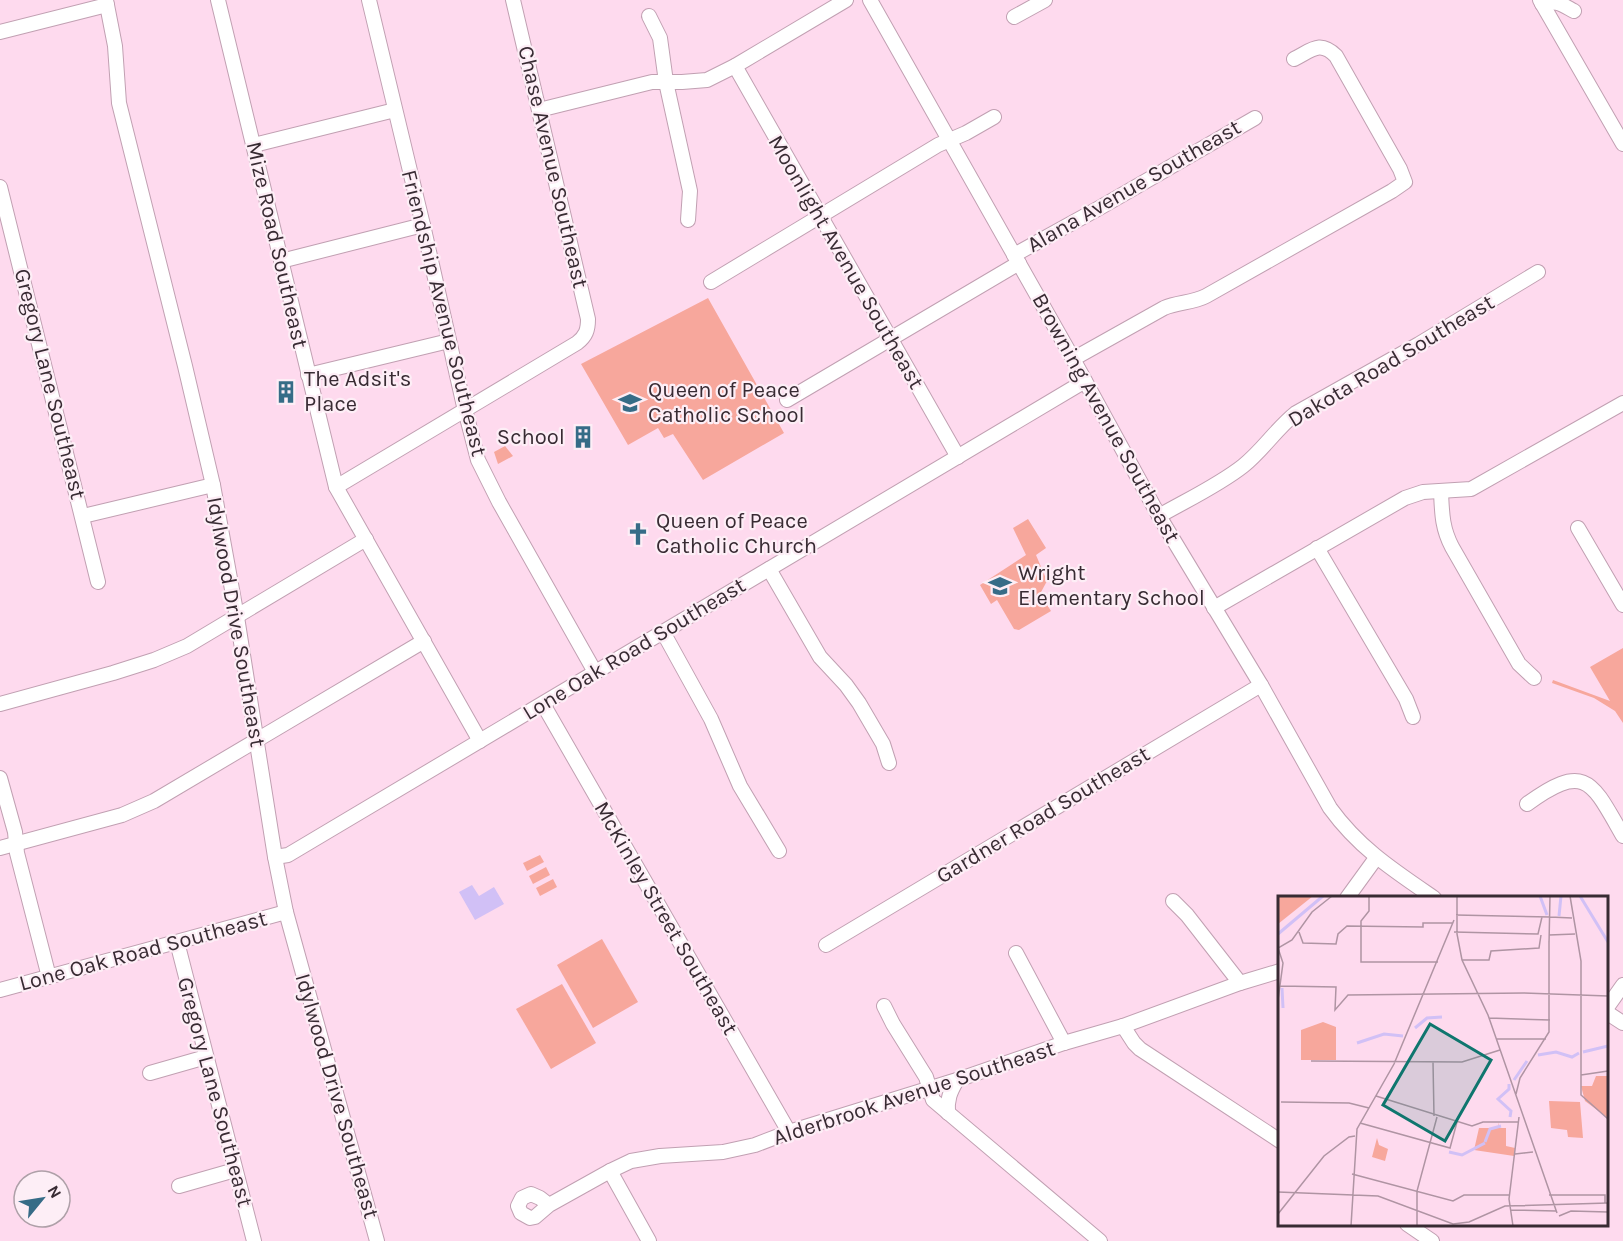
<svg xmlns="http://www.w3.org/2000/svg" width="1623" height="1241" viewBox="0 0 1623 1241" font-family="Karla,sans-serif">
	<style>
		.green { fill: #f7a79c }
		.water { fill: #d1c0f6 }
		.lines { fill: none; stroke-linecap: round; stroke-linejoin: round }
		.minor-casing { stroke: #c1a0b2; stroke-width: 16 }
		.minor { stroke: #fff; stroke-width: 14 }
		.labels { text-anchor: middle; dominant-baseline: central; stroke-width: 4.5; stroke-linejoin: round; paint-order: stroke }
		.street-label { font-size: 22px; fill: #382b33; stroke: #fdeef6 }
		.poi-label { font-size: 22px; fill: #382b33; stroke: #fdeef6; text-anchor: start }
		.inset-river { fill: none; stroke: #d1c0f6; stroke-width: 3 }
		.inset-road { fill: none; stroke: #af94a3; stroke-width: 1.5 }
		.view { fill: #0f766e; fill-opacity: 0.15; stroke: #0f766e; stroke-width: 3 }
		.inset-edge { fill: none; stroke: #382b33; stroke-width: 3 }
	</style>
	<rect width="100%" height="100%" fill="#fedaee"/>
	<!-- green -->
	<g class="green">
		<path d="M 708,298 L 784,433 L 703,480 L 673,434 L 664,438 L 658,428 L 628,445 L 581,364 Z"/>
		<path d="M 505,446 L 513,456 L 498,464 L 494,452 Z"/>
		<path d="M 1028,519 L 1046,548 L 1036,555 L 1047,581 L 1040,594 L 1051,611 L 1019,630 L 1014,629 L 997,600 L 991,604 L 980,585 L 1026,555 L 1013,528 Z"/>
		<path d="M 1623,648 L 1623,723 L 1615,711 L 1594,698 L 1552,683 L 1553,680 L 1610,701 L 1590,667 Z"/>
		<path d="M 540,855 L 544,862 L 527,871 L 523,863 Z"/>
		<path d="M 546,867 L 550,875 L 533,884 L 529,876 Z"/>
		<path d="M 553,879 L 557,887 L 540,896 L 536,888 Z"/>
		<path d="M 602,939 L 638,1002 L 593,1028 L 557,965 Z"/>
		<path d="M 562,984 L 596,1043 L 551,1069 L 516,1009 Z"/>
	</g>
	<!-- water -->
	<path class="water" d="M 472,885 L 479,896 L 494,887 L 504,904 L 475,920 L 459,892 Z"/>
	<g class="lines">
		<!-- minor casing -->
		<g class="minor-casing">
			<g id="minor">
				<path d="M 106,0 L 115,46 L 119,103 L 185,366 L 213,485 L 237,617 L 275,857 L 286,912 L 377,1241"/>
				<path d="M 218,0 L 336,487 L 480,741"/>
				<path d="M 369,0 L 423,225 L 463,402 L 478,460 L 499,502 L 595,672"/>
				<path d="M 870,0 L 1073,359 L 1159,516 L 1261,685 L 1330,808 C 1359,848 1393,870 1434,898"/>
				<path d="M 1540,0 L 1623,144"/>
				<path d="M 1542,4 C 1557,0 1561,4 1574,11"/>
				<path d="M 649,16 L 660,38 L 666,82 L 690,191 L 688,220"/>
				<path d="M 1014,17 L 1045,0"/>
				<path d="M 0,32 L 107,5"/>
				<path d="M 735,66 L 958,457"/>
				<path d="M 539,110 L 652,82 L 682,82 L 707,80 L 735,66 L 846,0"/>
				<path d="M 254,145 L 395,110"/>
				<path d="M 0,187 L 98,582"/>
				<path d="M 1014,255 L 1101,207 L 1255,118"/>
				<path d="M 281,261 L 423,225"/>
				<path d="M 711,282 L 938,145 L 966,133 L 994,117"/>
				<path d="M 1073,359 L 1164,308 C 1178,302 1193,303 1206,296 L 1392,191 L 1405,182 L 1400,169 L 1336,56 C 1320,40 1312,50 1294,59"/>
				<path d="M 308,375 L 449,341"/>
				<path d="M 787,400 L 1019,263"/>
				<path d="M 336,487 L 577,343 C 586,336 588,330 588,319 L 513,0"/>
				<path d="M 1441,492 C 1442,513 1442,528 1452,547 L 1519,664 L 1534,678"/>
				<path d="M 83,516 L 213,485"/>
				<path d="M 1159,516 C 1187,500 1219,485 1243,466 C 1263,450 1276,429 1296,413 L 1419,344 L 1538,272"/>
				<path d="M 1578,528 L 1623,605"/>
				<path d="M 1317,548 L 1406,699 L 1413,717"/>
				<path d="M 769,569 L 820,657 L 846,685 L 859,703 L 883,744 L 889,763"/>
				<path d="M 1214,608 L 1405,498 L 1423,492 L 1471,489 L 1623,403"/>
				<path d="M 663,632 L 711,719 L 740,786 L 779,851"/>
				<path d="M 0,704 L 113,673 L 154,660 L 187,646 L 366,539"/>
				<path d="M 543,704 L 789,1132"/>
				<path d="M 0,778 L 15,832 L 17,853 L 49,977"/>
				<path d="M 1527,804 C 1586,761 1592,782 1623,836"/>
				<path d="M 0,848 L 122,815 L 154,801 L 424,641"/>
				<path d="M 275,857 L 288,855 L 330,830 L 1085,381"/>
				<path d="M 1347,898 L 1376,858"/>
				<path d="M 1173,901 L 1187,915 L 1240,983"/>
				<path d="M 177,942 L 254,1241"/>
				<path d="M 826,945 L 1261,685"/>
				<path d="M 1016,953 L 1064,1043"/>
				<path d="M 0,990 L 286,912"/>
				<path d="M 884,1006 L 893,1024 L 926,1077 L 933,1100 L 1100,1241"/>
				<path d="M 1606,1009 L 1623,985"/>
				<path d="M 1606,1012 L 1623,1023"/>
				<path d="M 1123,1026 L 1134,1043 L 1140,1049 L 1280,1141"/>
				<path d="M 150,1073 L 206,1057"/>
				<path d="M 948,1113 C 947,1099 950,1092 957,1080"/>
				<path d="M 610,1171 L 649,1241"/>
				<path d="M 179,1186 L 235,1170"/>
				<path d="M 549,1205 L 540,1198 L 531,1194 L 522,1198 L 518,1206 L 521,1213 L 530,1218 L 535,1217 L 549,1205 L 610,1171 L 631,1161 L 660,1156 L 723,1152 L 755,1145 L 789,1132 L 957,1080 L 1064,1043 L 1123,1026 L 1240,983 L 1280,971"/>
				<path d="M 1407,1224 L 1432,1241"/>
			</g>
		</g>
		<!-- minor -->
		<use href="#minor" class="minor"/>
	</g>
	<!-- icons -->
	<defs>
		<g id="building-bare" transform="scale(1.8)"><path d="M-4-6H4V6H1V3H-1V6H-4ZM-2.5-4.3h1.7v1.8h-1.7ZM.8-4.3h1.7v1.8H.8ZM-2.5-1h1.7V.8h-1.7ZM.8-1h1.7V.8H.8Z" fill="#366c87" stroke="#fdeef6" stroke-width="2.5" paint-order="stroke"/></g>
		<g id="school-bare" transform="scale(1.8)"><path d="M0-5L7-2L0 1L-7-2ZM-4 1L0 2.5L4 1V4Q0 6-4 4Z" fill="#366c87" stroke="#fdeef6" stroke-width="2.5" paint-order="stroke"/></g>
		<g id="church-bare" transform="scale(1.8)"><path d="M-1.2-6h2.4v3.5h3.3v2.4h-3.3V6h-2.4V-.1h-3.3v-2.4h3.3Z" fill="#366c87" stroke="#fdeef6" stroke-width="2.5" paint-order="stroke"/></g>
	</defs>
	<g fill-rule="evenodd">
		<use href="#building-bare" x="286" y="392"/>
		<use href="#school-bare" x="630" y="403"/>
		<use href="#building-bare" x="583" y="437"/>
		<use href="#church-bare" x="638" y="534"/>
		<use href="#school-bare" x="1000" y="586"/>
	</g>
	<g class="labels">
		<!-- street labels -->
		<g class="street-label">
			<text transform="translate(553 167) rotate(77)">Chase Avenue Southeast</text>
			<text transform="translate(1134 186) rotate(-30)">Alana Avenue Southeast</text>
			<text transform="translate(277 245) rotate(77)">Mize Road Southeast</text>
			<text transform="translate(846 262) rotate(60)">Moonlight Avenue Southeast</text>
			<text transform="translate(444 313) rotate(76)">Friendship Avenue Southeast</text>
			<text transform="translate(1391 361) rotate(-31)">Dakota Road Southeast</text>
			<text transform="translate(50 384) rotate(76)">Gregory Lane Southeast</text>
			<text transform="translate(1106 418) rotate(61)">Browning Avenue Southeast</text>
			<text transform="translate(236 622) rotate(80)">Idylwood Drive Southeast</text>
			<text transform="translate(634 649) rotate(-31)">Lone Oak Road Southeast</text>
			<text transform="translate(1043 815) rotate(-31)">Gardner Road Southeast</text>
			<text transform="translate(666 918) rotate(60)">McKinley Street Southeast</text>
			<text transform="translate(143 951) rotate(-15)">Lone Oak Road Southeast</text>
			<text transform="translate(215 1092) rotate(75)">Gregory Lane Southeast</text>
			<text transform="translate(914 1093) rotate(-18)">Alderbrook Avenue Southeast</text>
			<text transform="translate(337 1096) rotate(74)">Idylwood Drive Southeast</text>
		</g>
		<!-- poi labels -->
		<g class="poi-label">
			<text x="304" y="379">The Adsit's<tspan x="304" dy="25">Place</tspan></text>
			<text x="648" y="390">Queen of Peace<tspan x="648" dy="25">Catholic School</tspan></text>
			<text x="565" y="437" text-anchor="end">School</text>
			<text x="656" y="521">Queen of Peace<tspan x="656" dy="25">Catholic Church</tspan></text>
			<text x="1018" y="573">Wright<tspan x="1018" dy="25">Elementary School</tspan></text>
		</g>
	</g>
	<!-- overview -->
	<g transform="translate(1278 896)">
		<rect width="330" height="330" fill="#fedaee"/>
		<path d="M 0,0 L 35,0 L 0,28 ZM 45,126 L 58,131 L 58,164 L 23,164 L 23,134 ZM 318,180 L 330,180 L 330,222 L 307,205 L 303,190 L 314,190 ZM 271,205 L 302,206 L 305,242 L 290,241 L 289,234 L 273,232 ZM 220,226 L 221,232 L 228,232 L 228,250 L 237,252 L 236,260 L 196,254 L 201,232 L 220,232 ZM 99,242 L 101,249 L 110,253 L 107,265 L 94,261 Z" fill="#f7a79c"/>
		<path class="inset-river" d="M 262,0 L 269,19M 302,0 L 330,46M 281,20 L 283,0M 0,38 L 45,0M 4,92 L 5,112M 137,132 L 149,122 L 164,121M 79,147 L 106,138 L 125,140M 305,156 L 330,150M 260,159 L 278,156 L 294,161 L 301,157M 236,184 L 249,165M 231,188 L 231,193 L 220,203 L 233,215 L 232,221M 207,246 L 212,233 L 223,230M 171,256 L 184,259 L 207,247"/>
		<path class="inset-road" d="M 91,0 L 91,15 L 83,25 L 83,66 L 160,66M 179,0 L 179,38 L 184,64 L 210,119 L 279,317M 292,0 L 303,65 L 303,99M 178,19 L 272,21M 272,21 L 294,22M 21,36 L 25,47 L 58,48 L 60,38 L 69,30 L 145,31 L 145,27 L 175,27M 176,36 L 260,38 L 264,21M 271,39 L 297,38M 271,48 L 272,0M 184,64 L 211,64 L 213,55 L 261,52 L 263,39M 2,90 L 58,91 L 57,114 L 70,99 L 246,97 L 330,100M 303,99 L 303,199 L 330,223M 0,104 L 5,67 L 0,52 L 14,44 L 34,16 L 54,0M 211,122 L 272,124M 218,143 L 268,143M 33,165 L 184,166 L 222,154M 155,166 L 156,220M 303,179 L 330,175M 238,198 L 242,182 L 271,136 L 271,45M 98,200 L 194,230 L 205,226 L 241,226M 3,206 L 71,207 L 91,212M 82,227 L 172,252 L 179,226M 237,258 L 255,256M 74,278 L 175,305 L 186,299 L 231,299M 0,296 L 100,300 L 175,328 L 191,326 L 227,310 L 330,307M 271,299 L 327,299 L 327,307M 233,314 L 278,315M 0,318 L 46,260 L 71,241 L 77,240M 281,320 L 293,315 L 330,316M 73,330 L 79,233 L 116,168 L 176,24M 139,330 L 139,295 L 159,221M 235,330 L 231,303 L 241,221"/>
		<path class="view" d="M 152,128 L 213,164 L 167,245 L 105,209 Z"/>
		<rect width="330" height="330" class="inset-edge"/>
	</g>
	<!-- north arrow -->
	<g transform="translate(42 1199) rotate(60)"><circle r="28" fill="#fdeef6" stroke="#aea0a8" stroke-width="1.5"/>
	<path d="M0-4.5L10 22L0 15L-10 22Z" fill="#366c87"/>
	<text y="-9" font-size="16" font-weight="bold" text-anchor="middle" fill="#382b33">N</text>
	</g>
</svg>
